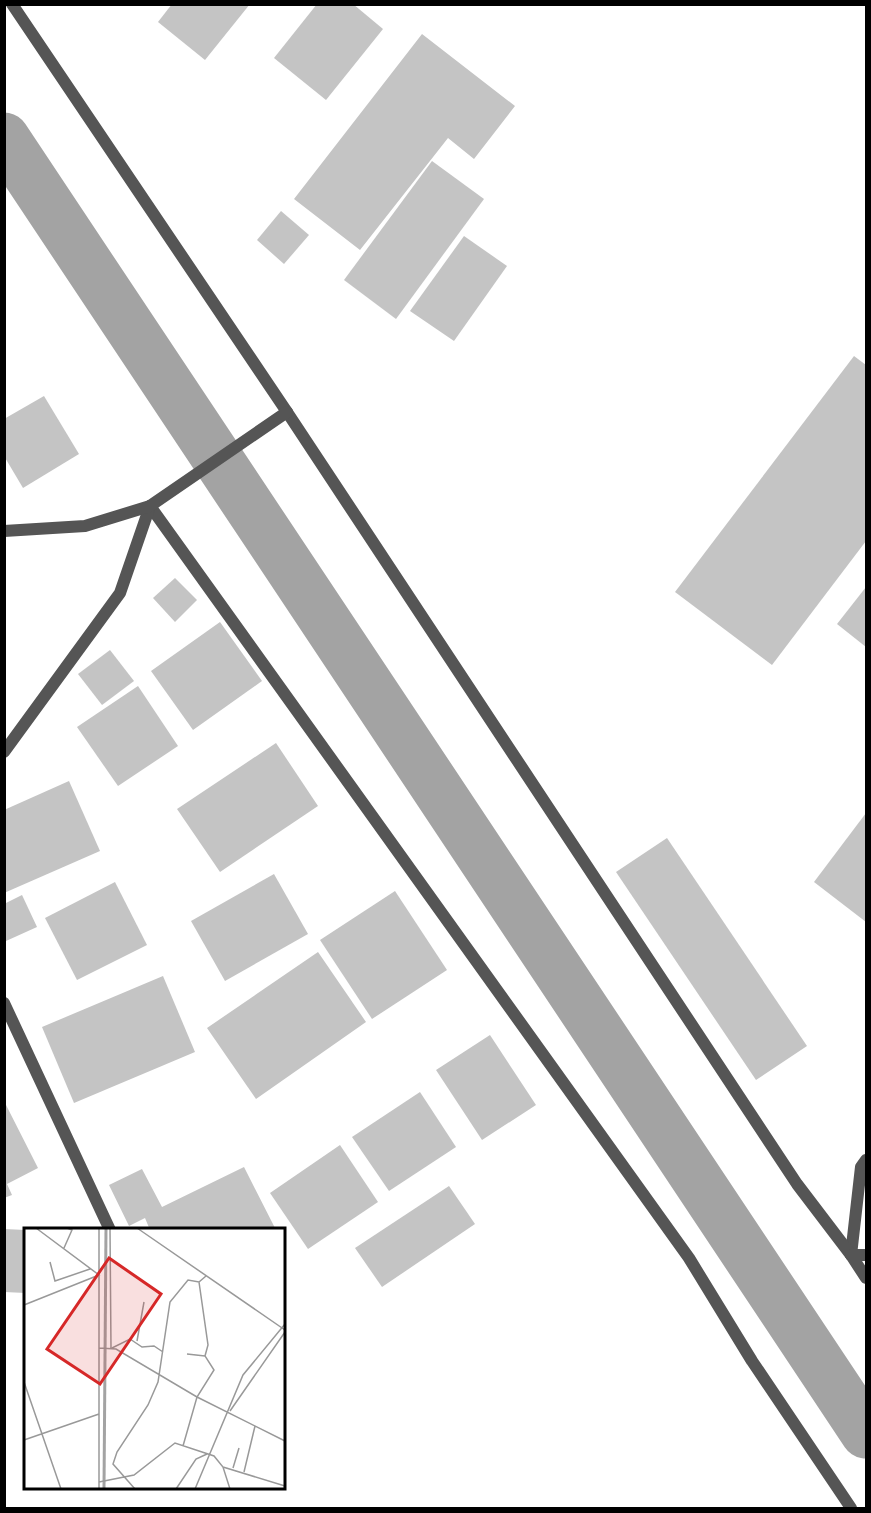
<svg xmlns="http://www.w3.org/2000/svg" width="871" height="1513" viewBox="0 0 871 1513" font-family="Arial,sans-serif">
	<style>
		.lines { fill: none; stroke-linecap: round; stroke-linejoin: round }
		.canal { stroke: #a3a3a3; stroke-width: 51 }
		.building { fill: #c4c4c4 }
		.minor { stroke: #555; stroke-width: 12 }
		.tertiary { stroke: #555; stroke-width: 12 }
		.inset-river { fill: none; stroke: #a3a3a3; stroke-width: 3 }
		.inset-road { fill: none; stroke: #999; stroke-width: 1.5 }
		.view { fill: #d62828; fill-opacity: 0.15; stroke: #d62828; stroke-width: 3 }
		.inset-edge { fill: none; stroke: #000; stroke-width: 3 }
	</style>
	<rect width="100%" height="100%" fill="#fff"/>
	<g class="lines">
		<!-- canal -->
		<path class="canal" d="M 4,138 L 866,1433"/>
	</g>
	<!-- building -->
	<g class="building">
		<path d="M 172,4 L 250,4 L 205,60 L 158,22 Z"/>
		<path d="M 317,4 L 353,4 L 383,29 L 326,100 L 274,58 Z"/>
		<path d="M 422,34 L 515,106 L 474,159 L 448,138 L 360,250 L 294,199 Z"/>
		<path d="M 432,161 L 484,199 L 396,319 L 344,280 Z"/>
		<path d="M 281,211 L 309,235 L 284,264 L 257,240 Z"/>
		<path d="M 464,236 L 507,266 L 454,341 L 410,311 Z"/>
		<path d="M 854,356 L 866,365 L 866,541 L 772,665 L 675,592 Z"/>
		<path d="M 44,396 L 79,454 L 23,488 L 4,456 L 4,419 Z"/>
		<path d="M 175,578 L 197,600 L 175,622 L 153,598 Z"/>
		<path d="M 866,587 L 866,647 L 837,624 Z"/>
		<path d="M 220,622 L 262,681 L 193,730 L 151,671 Z"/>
		<path d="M 110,650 L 134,681 L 102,705 L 78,674 Z"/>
		<path d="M 138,686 L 178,746 L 118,786 L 77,727 Z"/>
		<path d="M 276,743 L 318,806 L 220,872 L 177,809 Z"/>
		<path d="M 69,781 L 100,851 L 4,893 L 4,810 Z"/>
		<path d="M 866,813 L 866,922 L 814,882 Z"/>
		<path d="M 667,838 L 807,1046 L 756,1080 L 616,872 Z"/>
		<path d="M 274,874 L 308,934 L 225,981 L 191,921 Z"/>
		<path d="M 115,882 L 147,945 L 77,980 L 45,918 Z"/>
		<path d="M 395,891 L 447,970 L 372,1019 L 320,940 Z"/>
		<path d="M 22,895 L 37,927 L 6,941 L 4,938 L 4,904 Z"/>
		<path d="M 318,952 L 366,1022 L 256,1099 L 207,1028 Z"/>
		<path d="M 163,976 L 195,1052 L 74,1103 L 42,1027 Z"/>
		<path d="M 490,1035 L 536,1105 L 482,1140 L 436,1070 Z"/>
		<path d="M 420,1092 L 456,1147 L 389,1191 L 352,1137 Z"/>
		<path d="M 4,1101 L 38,1168 L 7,1184 L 12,1195 L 4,1198 Z"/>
		<path d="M 340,1145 L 378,1202 L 308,1249 L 270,1193 Z"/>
		<path d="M 244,1167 L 276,1230 L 150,1230 L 145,1218 L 129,1226 L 109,1185 L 142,1169 L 162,1207 Z"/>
		<path d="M 449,1186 L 475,1224 L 382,1287 L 355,1248 Z"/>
		<path d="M 4,1229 L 26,1230 L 26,1293 L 4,1292 Z"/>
	</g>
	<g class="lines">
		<!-- minor -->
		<g class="minor">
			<path d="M 150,506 L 689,1258 L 752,1361 L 851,1508"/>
			<path d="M 4,752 L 120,593 L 150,506"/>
			<path d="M 4,1003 L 110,1230"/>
			<path d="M 851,1255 L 861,1167 L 866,1160"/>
		</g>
		<!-- tertiary -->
		<g class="tertiary">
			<path d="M 12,4 L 287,412 L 797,1184 L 851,1255 L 866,1278"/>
			<path d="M 4,531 L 85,526 L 150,506 L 287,412"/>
			<path d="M 851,1255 L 866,1255"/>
		</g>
	</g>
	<!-- overview -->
	<g transform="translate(24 1228)">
		<rect width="261" height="261" fill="#fff"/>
		<path class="inset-river" d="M 80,261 L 82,0"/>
		<path class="inset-road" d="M 86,0 L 87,120M 113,0 L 261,102M 40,20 L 48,2 L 43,0M 26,34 L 31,53 L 66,41M 0,77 L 75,47 L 12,0M 113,113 L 120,74M 75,120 L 92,121 L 173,169 L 261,213M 88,120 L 106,111 L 118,119 L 130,118 L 139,124M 163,126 L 181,128M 0,154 L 37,261M 206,183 L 261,104M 0,212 L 75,186M 159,218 L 173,169 L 190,142 L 181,128 L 184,117 L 175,54M 199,239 L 261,258M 209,240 L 215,220M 220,244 L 231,198M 75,254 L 110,247 L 151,215 L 190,228 L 199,239 L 206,261M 75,261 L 75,0M 111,261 L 89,236 L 93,224 L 124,177 L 134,154 L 146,74 L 164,52 L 175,54 L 182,48M 152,261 L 172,231 L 183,226M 171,261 L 219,147 L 261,96"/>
		<path class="view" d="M 85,30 L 137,66 L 76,156 L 23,121 Z"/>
		<rect width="261" height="261" class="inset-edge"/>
	</g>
	<!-- border -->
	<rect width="871" height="1513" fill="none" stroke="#000000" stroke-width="12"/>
</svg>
